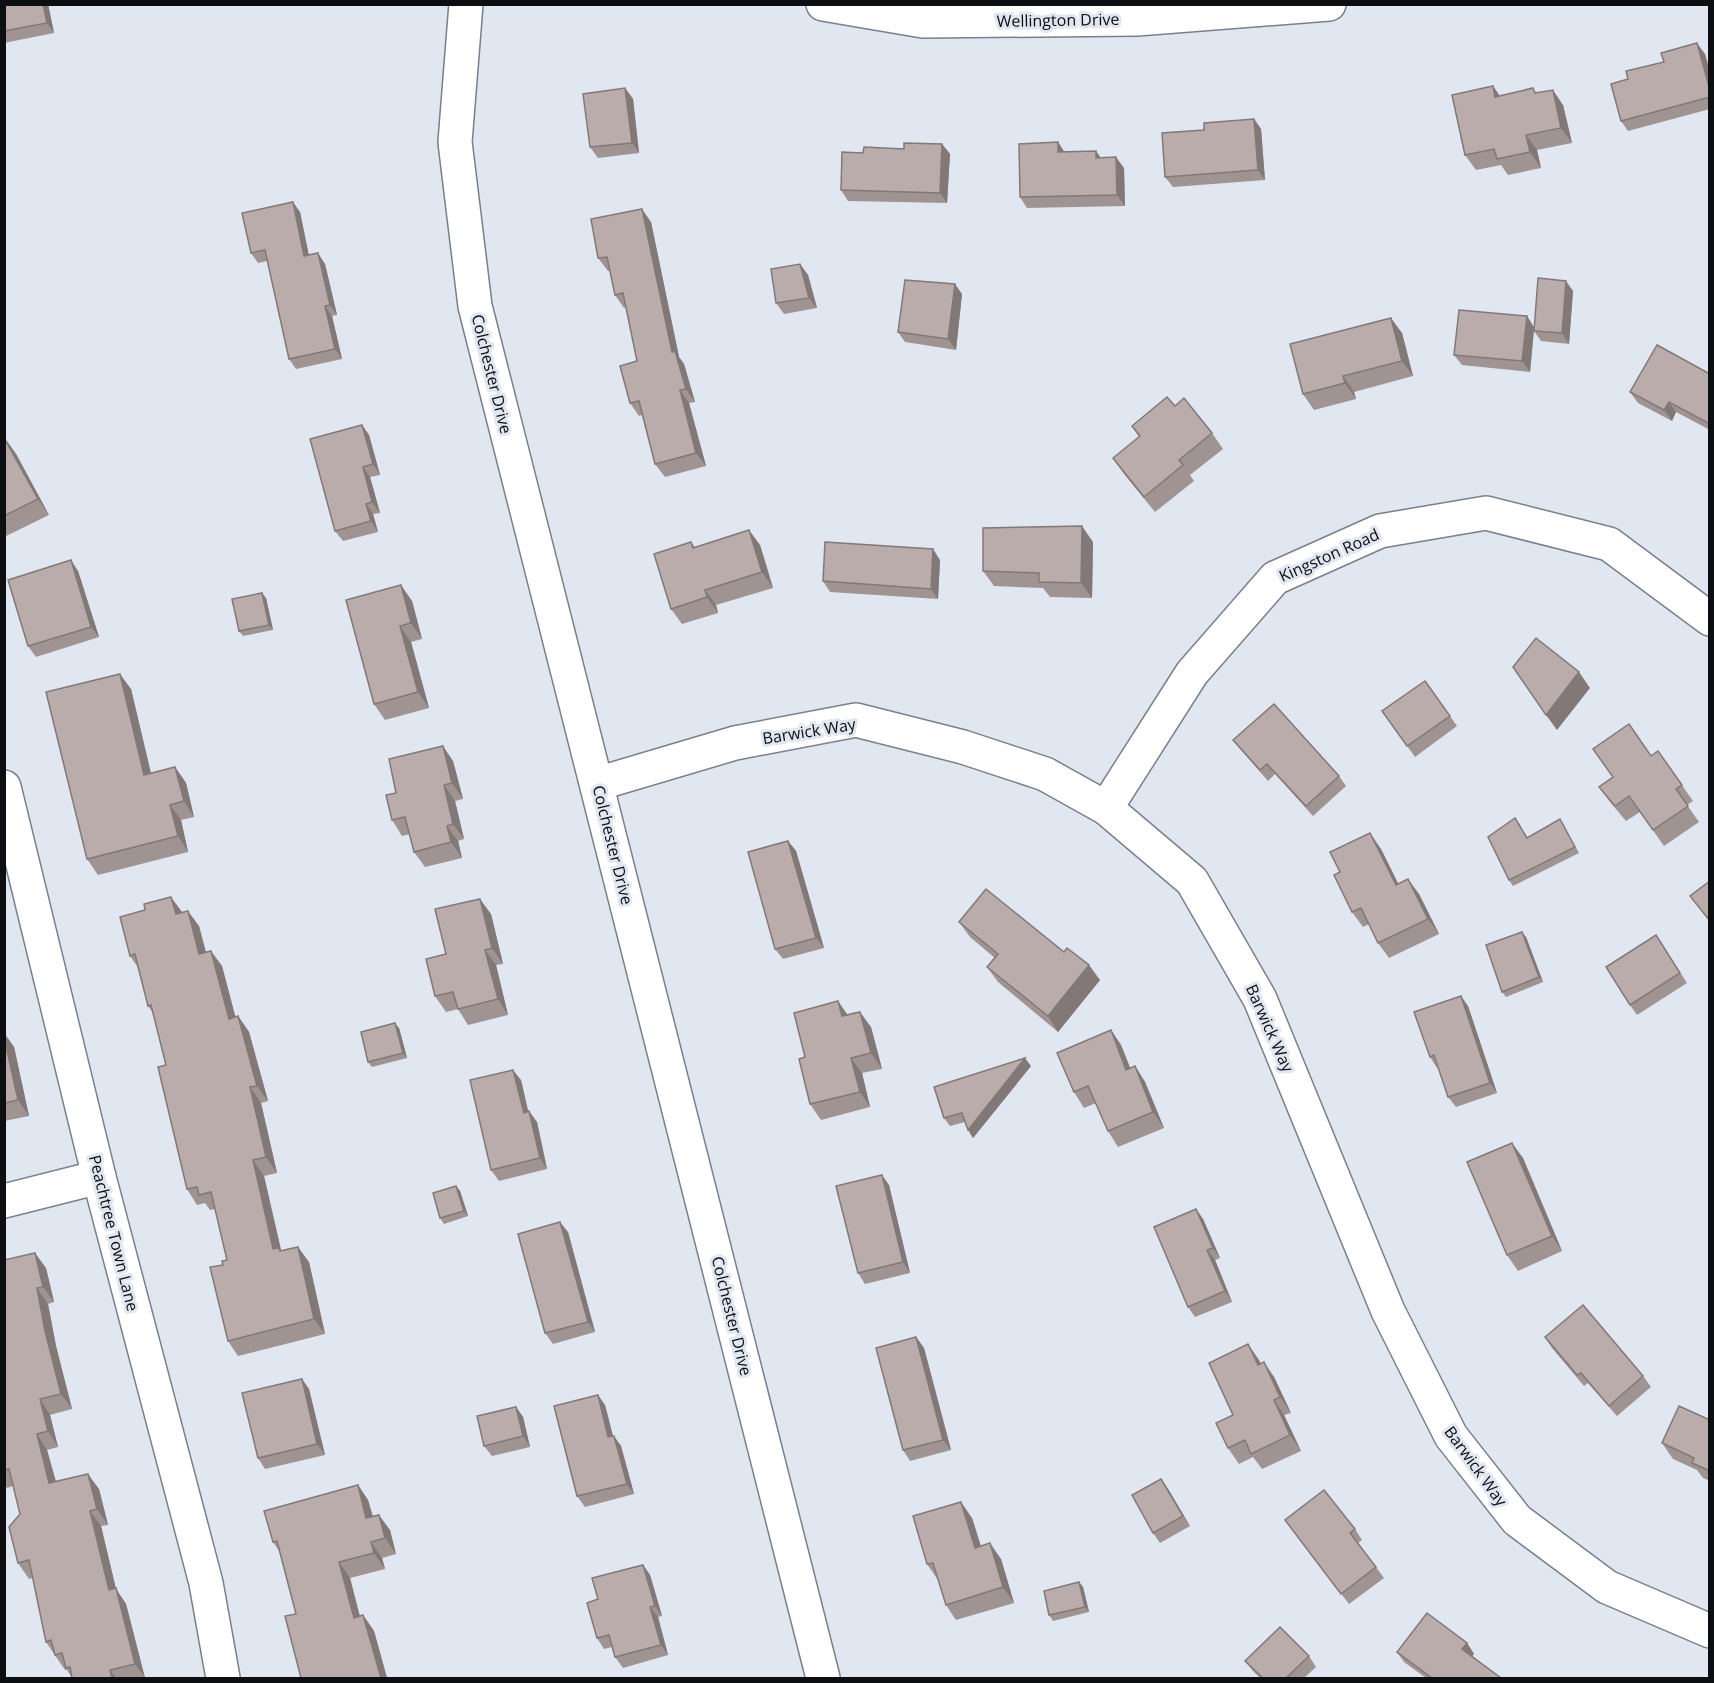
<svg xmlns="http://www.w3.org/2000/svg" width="1714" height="1683" viewBox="0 0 1714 1683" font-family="'Open Sans',sans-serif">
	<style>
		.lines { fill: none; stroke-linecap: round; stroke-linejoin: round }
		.minor-casing { stroke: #7a8089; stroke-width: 36 }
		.minor { stroke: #fff; stroke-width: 33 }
		.wall { fill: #a09493 }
		.shaded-wall { fill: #827878 }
		.building { fill: #baacab; stroke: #827878; stroke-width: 1.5 }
		.labels { text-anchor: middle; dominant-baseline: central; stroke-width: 6; stroke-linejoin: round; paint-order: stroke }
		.street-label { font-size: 16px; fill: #0c0e11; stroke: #e0e7f1 }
	</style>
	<rect width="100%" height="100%" fill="#e0e7f1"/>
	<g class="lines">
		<!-- minor casing -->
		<g class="minor-casing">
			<g id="minor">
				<path d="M 466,4 L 455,142 L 475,306 L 823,1678"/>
				<path d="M 823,4 L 923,21 L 1137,19 L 1329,4"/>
				<path d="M 597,784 L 735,743 L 856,720 L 963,747 L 1045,774 L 1106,808 L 1192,881 L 1260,999 L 1388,1311 L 1451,1436 L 1517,1520 L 1607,1587 L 1710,1631"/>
				<path d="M 4,787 L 99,1177 L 206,1583 L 223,1678"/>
				<path d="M 1106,808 L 1192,673 L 1275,578 L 1380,531 L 1486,513 L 1609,544 L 1710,619"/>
				<path d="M 4,1201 L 99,1177"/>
			</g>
		</g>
		<!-- minor -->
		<use href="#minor" class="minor"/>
	</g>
	<!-- wall -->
	<g class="wall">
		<path d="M 4,4 L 48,4 L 54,33 L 4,43 Z"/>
		<path d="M 1705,54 L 1710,72 L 1710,109 L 1628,131 L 1621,121 L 1628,79 Z"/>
		<path d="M 1493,86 L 1499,96 L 1537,93 L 1563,105 L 1572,143 L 1537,150 L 1541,168 L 1508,175 L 1501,165 L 1476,170 L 1465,155 Z"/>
		<path d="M 625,88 L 633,99 L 639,153 L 598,158 L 590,147 Z"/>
		<path d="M 1254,119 L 1261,129 L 1265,180 L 1173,187 L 1165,177 L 1204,130 Z"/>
		<path d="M 1058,142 L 1064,152 L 1101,158 L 1124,168 L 1125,206 L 1027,208 L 1020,197 Z"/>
		<path d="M 942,144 L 950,154 L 947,203 L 848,201 L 841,190 L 863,153 L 904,149 Z"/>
		<path d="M 300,212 L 309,255 L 325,264 L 337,315 L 332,316 L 342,359 L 296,369 L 289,359 L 267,261 L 258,263 L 251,253 Z"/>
		<path d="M 651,222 L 679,357 L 684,364 L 695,402 L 689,403 L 706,466 L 665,477 L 655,464 L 642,415 L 639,416 L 630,403 L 637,361 L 626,307 L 624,308 L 615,295 L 610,271 L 608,271 L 598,258 Z"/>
		<path d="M 800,264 L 808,275 L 817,308 L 784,314 L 776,303 Z"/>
		<path d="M 1573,291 L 1569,344 L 1541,341 L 1534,331 L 1530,372 L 1462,365 L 1454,355 L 1534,327 Z"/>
		<path d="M 962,294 L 956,350 L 905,342 L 898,332 Z"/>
		<path d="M 1402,333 L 1413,376 L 1354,392 L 1356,399 L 1314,410 L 1303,394 Z"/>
		<path d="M 1710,374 L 1710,430 L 1676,412 L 1672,421 L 1638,403 L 1630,392 Z"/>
		<path d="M 1175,406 L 1212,433 L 1223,449 L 1190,475 L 1194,481 L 1155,512 L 1124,474 L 1113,458 L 1139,437 L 1132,426 Z"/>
		<path d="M 362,425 L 369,435 L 380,475 L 370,477 L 380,513 L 373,514 L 378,532 L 343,541 L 335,531 Z"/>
		<path d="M 4,438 L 16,454 L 49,515 L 4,537 Z"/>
		<path d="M 691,542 L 695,547 L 760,545 L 773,588 L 716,605 L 718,613 L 682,624 L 671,609 Z"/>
		<path d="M 1093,542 L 1092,598 L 1050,597 L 1043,588 L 994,586 L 983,571 Z"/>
		<path d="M 940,560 L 938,599 L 830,592 L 823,581 Z"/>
		<path d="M 78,571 L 99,637 L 36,657 L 28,646 Z"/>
		<path d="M 266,598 L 273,630 L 243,636 L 239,631 Z"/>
		<path d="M 346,600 L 412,601 L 422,639 L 411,642 L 429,708 L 385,720 L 374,704 Z"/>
		<path d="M 1425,681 L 1457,726 L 1415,757 L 1382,711 Z"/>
		<path d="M 131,689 L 151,773 L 175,767 L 186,783 L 194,817 L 181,820 L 188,852 L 98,875 L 87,859 Z"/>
		<path d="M 1233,740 L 1339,776 L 1346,786 L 1313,816 L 1275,774 L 1268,781 L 1241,750 Z"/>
		<path d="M 1658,751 L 1693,801 L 1687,805 L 1699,822 L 1664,846 L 1640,812 L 1626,821 L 1610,802 L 1599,787 Z"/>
		<path d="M 453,761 L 463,799 L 455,801 L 464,839 L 458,841 L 462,858 L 425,867 L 414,852 L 410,834 L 402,836 L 392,820 L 396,793 Z"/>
		<path d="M 1519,823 L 1527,838 L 1563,825 L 1579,853 L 1513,886 L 1509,880 Z"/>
		<path d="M 788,841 L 796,851 L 824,948 L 783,959 L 775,949 Z"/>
		<path d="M 1381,849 L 1398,883 L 1419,894 L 1439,934 L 1389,958 L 1378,943 L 1369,924 L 1363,927 L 1352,912 Z"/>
		<path d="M 182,912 L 199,926 L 206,952 L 222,966 L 235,1017 L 238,1016 L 249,1032 L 268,1101 L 261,1103 L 277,1173 L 264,1176 L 281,1250 L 309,1262 L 325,1334 L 238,1356 L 228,1341 L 223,1265 L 227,1260 L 215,1209 L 210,1210 L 205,1203 L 197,1205 L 187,1189 L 166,1065 L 154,1014 L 148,1006 L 137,966 L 130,956 Z"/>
		<path d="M 491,914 L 503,964 L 496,965 L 508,1015 L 468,1025 L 458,1009 L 446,1012 L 435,996 L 446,954 Z"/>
		<path d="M 959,922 L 1100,980 L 1058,1032 L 998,982 L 987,967 L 995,958 L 970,937 Z"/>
		<path d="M 1656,935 L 1687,983 L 1637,1015 L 1630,1005 Z"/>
		<path d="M 1526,937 L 1543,982 L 1506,997 L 1502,992 Z"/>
		<path d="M 1468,1006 L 1497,1093 L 1456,1107 L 1448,1097 L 1438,1067 L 1437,1068 L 1430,1057 Z"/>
		<path d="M 848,1015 L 871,1027 L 882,1069 L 862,1073 L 870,1107 L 821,1120 L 810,1104 L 805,1057 Z"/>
		<path d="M 399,1028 L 407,1058 L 372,1067 L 368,1062 Z"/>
		<path d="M 1111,1030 L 1121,1045 L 1130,1068 L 1135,1066 L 1145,1082 L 1164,1128 L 1118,1147 L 1108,1131 L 1096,1103 L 1084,1108 L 1074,1092 Z"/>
		<path d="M 4,1033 L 14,1047 L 29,1116 L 4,1121 Z"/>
		<path d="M 1031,1066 L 973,1138 L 965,1122 L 950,1126 L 944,1118 Z"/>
		<path d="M 521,1080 L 528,1112 L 537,1122 L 547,1169 L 499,1181 L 491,1170 Z"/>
		<path d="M 1523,1158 L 1562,1251 L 1518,1271 L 1507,1255 Z"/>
		<path d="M 889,1185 L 910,1273 L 865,1284 L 858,1273 Z"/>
		<path d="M 456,1186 L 460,1191 L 468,1216 L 444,1224 L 440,1218 Z"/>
		<path d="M 1196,1209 L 1203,1219 L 1220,1258 L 1215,1260 L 1232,1302 L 1195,1317 L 1188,1307 Z"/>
		<path d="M 568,1232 L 595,1332 L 553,1344 L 545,1333 Z"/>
		<path d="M 4,1260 L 46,1268 L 54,1302 L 48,1304 L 56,1346 L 72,1409 L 50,1415 L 58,1447 L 47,1450 L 56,1481 L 99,1489 L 108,1525 L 101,1526 L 116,1589 L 126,1604 L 145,1678 L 72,1678 L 67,1670 L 65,1670 L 46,1642 L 33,1578 L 29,1579 L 18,1563 L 20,1514 L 13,1486 L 7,1488 L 4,1484 Z"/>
		<path d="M 916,1337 L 924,1348 L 951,1450 L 910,1461 L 903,1450 Z"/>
		<path d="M 1545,1337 L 1643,1376 L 1651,1387 L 1617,1416 L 1588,1383 L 1584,1386 L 1552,1348 Z"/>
		<path d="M 1259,1360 L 1260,1363 L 1274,1377 L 1291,1413 L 1284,1415 L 1301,1451 L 1262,1469 L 1253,1457 L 1239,1464 L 1228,1448 L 1233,1415 Z"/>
		<path d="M 309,1389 L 325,1455 L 265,1469 L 258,1458 Z"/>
		<path d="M 605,1405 L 613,1436 L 621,1446 L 634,1494 L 585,1507 L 577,1496 Z"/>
		<path d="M 516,1407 L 523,1417 L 530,1447 L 492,1456 L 484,1446 Z"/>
		<path d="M 1710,1420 L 1710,1481 L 1703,1478 L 1697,1470 L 1673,1459 L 1662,1443 Z"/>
		<path d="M 358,1485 L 368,1500 L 373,1516 L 390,1530 L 396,1554 L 382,1558 L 385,1569 L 350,1578 L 360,1616 L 363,1615 L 374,1631 L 387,1678 L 301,1678 L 296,1614 L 279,1551 L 273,1542 Z"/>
		<path d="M 1168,1489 L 1190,1526 L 1160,1543 L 1153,1533 Z"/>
		<path d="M 972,1518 L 981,1546 L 1001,1559 L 1014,1603 L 956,1620 L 946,1605 L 938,1580 L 927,1564 Z"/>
		<path d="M 1285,1520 L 1355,1529 L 1362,1540 L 1358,1543 L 1384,1578 L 1349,1604 Z"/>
		<path d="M 643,1565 L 650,1575 L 662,1616 L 658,1617 L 668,1655 L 623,1668 L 615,1657 L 612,1647 L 604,1649 L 597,1638 L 598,1599 Z"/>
		<path d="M 1079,1582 L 1083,1587 L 1089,1612 L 1053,1621 L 1049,1615 Z"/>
		<path d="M 1467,1643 L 1474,1654 L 1472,1656 L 1501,1678 L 1426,1678 L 1404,1662 L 1397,1652 Z"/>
		<path d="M 1309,1656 L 1316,1667 L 1304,1678 L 1260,1678 L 1253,1671 L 1245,1661 Z"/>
	</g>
	<!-- shaded-wall -->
	<g class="shaded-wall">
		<path d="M 43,4 L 48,4 L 54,33 L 47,23 Z"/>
		<path d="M 1697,43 L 1705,54 L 1710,72 L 1710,90 Z"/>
		<path d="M 1493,86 L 1504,102 L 1495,97 Z"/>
		<path d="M 625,88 L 633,99 L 639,153 L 632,143 Z"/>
		<path d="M 1553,90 L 1563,105 L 1572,143 L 1561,128 Z"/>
		<path d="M 1254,119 L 1261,129 L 1265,180 L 1258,170 Z"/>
		<path d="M 1526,135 L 1537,150 L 1541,168 L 1530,152 Z"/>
		<path d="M 1058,142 L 1065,153 L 1058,152 Z"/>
		<path d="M 942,144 L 950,154 L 947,203 L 940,193 Z"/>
		<path d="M 1096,151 L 1104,162 L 1096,158 Z"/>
		<path d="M 1116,157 L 1124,168 L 1125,206 L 1117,195 Z"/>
		<path d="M 293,202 L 300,212 L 311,267 L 304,256 Z"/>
		<path d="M 642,209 L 651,222 L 679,357 L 684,364 L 695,402 L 686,389 L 672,352 Z"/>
		<path d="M 318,253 L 325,264 L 337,315 L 330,305 Z"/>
		<path d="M 800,264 L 808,275 L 817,308 L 809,298 Z"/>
		<path d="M 1566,281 L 1573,291 L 1569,344 L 1562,333 Z"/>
		<path d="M 955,284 L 962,294 L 956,350 L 948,339 Z"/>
		<path d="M 325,306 L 332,316 L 342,359 L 335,349 Z"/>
		<path d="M 1527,316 L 1534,327 L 1530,372 L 1522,361 Z"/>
		<path d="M 1391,318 L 1402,333 L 1413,376 L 1402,361 Z"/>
		<path d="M 1343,376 L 1354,392 L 1356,399 L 1345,383 Z"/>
		<path d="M 680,390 L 689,403 L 706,466 L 696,453 Z"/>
		<path d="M 1669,402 L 1676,412 L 1672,421 L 1664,410 Z"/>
		<path d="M 362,425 L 369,435 L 380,475 L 373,464 Z"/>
		<path d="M 5,438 L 16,454 L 49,515 L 38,499 Z"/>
		<path d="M 363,467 L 370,477 L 380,513 L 372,502 Z"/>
		<path d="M 366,504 L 373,514 L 378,532 L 371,521 Z"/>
		<path d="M 1082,526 L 1093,542 L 1092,598 L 1081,583 Z"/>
		<path d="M 749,530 L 760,545 L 773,588 L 762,572 Z"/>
		<path d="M 933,549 L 940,560 L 938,599 L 931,589 Z"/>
		<path d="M 71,560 L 78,571 L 99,637 L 91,627 Z"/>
		<path d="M 401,585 L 412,601 L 422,639 L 411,623 Z"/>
		<path d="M 705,590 L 716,605 L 718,613 L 707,597 Z"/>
		<path d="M 262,593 L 266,598 L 273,630 L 269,625 Z"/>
		<path d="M 400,626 L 411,642 L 429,708 L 418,692 Z"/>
		<path d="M 1579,672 L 1590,688 L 1557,730 L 1546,715 Z"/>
		<path d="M 120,674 L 131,689 L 155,791 L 144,775 Z"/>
		<path d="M 443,746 L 453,761 L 463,799 L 452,783 Z"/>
		<path d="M 175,767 L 186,783 L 194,817 L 184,801 Z"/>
		<path d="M 444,785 L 455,801 L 464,839 L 453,824 Z"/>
		<path d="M 170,805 L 181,820 L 188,852 L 178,836 Z"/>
		<path d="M 447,826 L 458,841 L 462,858 L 451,842 Z"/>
		<path d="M 1370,833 L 1381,849 L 1406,900 L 1396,885 Z"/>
		<path d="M 788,841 L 796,851 L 824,948 L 816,938 Z"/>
		<path d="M 1408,879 L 1419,894 L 1439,934 L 1428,919 Z"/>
		<path d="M 171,897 L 182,912 L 176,914 Z"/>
		<path d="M 480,899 L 491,914 L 503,964 L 492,948 Z"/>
		<path d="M 188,911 L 199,926 L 210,969 L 199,954 Z"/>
		<path d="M 1522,932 L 1526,937 L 1543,982 L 1539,977 Z"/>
		<path d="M 485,950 L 496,965 L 508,1015 L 498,999 Z"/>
		<path d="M 211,951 L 222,966 L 240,1034 L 229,1019 Z"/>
		<path d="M 1089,965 L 1100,980 L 1058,1032 L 1048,1016 Z"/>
		<path d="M 1461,996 L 1468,1006 L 1497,1093 L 1490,1083 Z"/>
		<path d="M 838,1001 L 849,1017 L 842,1016 Z"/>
		<path d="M 860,1012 L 871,1027 L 882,1069 L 871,1053 Z"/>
		<path d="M 238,1016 L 249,1032 L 268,1101 L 257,1086 Z"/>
		<path d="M 395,1023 L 399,1028 L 407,1058 L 403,1053 Z"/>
		<path d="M 1111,1030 L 1121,1045 L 1137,1085 L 1126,1070 Z"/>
		<path d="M 4,1033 L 14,1047 L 29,1116 L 18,1100 Z"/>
		<path d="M 851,1058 L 862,1073 L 870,1107 L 860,1092 Z"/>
		<path d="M 1025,1058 L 1031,1066 L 973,1138 L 968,1130 Z"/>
		<path d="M 1135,1066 L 1145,1082 L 1164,1128 L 1153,1112 Z"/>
		<path d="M 513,1070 L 521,1080 L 531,1123 L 524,1113 Z"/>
		<path d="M 250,1087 L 261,1103 L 277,1173 L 266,1157 Z"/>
		<path d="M 529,1111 L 537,1122 L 547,1169 L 540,1158 Z"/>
		<path d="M 1512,1143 L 1523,1158 L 1562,1251 L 1552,1236 Z"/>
		<path d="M 253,1160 L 264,1176 L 281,1250 L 290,1263 L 273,1249 Z"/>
		<path d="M 882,1175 L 889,1185 L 910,1273 L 903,1262 Z"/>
		<path d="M 456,1186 L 460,1191 L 468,1216 L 464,1211 Z"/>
		<path d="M 1196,1209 L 1203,1219 L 1220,1258 L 1213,1248 Z"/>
		<path d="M 560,1222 L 568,1232 L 595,1332 L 588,1322 Z"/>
		<path d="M 298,1247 L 309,1262 L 325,1334 L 314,1319 Z"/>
		<path d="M 1207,1250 L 1215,1260 L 1232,1302 L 1225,1291 Z"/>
		<path d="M 35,1253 L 46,1268 L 54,1302 L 43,1287 Z"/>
		<path d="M 37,1288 L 48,1304 L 56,1346 L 72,1409 L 61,1394 L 45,1331 Z"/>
		<path d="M 916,1337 L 924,1348 L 951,1450 L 943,1440 Z"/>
		<path d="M 1248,1344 L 1259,1360 L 1268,1380 L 1258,1365 Z"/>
		<path d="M 1264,1362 L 1274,1377 L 1291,1413 L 1280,1397 Z"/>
		<path d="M 302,1379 L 309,1389 L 325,1455 L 317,1444 Z"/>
		<path d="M 598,1395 L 605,1405 L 616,1448 L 608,1437 Z"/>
		<path d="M 40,1399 L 50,1415 L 58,1447 L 48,1431 Z"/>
		<path d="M 1274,1400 L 1284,1415 L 1301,1451 L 1290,1435 Z"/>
		<path d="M 516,1407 L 523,1417 L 530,1447 L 523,1436 Z"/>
		<path d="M 37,1434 L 47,1450 L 60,1498 L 49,1483 Z"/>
		<path d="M 614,1436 L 621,1446 L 634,1494 L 627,1484 Z"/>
		<path d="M 88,1474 L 99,1489 L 108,1525 L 97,1509 Z"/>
		<path d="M 1161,1479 L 1168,1489 L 1190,1526 L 1183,1516 Z"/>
		<path d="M 358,1485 L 368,1500 L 377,1533 L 366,1518 Z"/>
		<path d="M 961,1502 L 972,1518 L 986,1563 L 975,1548 Z"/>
		<path d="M 90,1511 L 101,1526 L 116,1589 L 126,1604 L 145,1678 L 135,1664 L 109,1590 Z"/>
		<path d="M 379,1515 L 390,1530 L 396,1554 L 385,1538 Z"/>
		<path d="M 371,1542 L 382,1558 L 385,1569 L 374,1553 Z"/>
		<path d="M 990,1543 L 1001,1559 L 1014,1603 L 1003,1587 Z"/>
		<path d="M 339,1562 L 350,1578 L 364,1634 L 354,1618 Z"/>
		<path d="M 643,1565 L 650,1575 L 662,1616 L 655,1606 Z"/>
		<path d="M 1079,1582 L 1083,1587 L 1089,1612 L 1085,1607 Z"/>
		<path d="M 650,1607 L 658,1617 L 668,1655 L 661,1645 Z"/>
		<path d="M 363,1615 L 374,1631 L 387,1678 L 381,1678 Z"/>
		<path d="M 1467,1643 L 1474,1654 L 1470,1659 L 1462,1649 Z"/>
		<path d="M 110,1670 L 116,1678 L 112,1678 Z"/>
	</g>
	<!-- building -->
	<g class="building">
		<path d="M 4,4 L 43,4 L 47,23 L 4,31 Z"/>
		<path d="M 1697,43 L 1710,90 L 1710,97 L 1621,121 L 1611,84 L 1628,79 L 1626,71 L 1664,62 L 1661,53 Z"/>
		<path d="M 1493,86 L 1495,97 L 1533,88 L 1535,93 L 1553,90 L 1561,128 L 1526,135 L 1530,152 L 1497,159 L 1494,149 L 1465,155 L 1452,95 Z"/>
		<path d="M 625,88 L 632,143 L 590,147 L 583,94 Z"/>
		<path d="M 1254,119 L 1258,170 L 1165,177 L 1162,133 L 1204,130 L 1204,123 Z"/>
		<path d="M 1058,142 L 1058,152 L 1096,151 L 1096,158 L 1116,157 L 1117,195 L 1020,197 L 1019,144 Z"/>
		<path d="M 904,143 L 942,144 L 940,193 L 841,190 L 842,152 L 863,153 L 864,147 L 904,149 Z"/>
		<path d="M 293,202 L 304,256 L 318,253 L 330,305 L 325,306 L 335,349 L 289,359 L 265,250 L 251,253 L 242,213 Z"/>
		<path d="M 642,209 L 672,352 L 675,351 L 686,389 L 680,390 L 696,453 L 655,464 L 639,401 L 630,403 L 620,366 L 637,361 L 623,293 L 615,295 L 607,257 L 598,258 L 591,219 Z"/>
		<path d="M 800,264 L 809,298 L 776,303 L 771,269 Z"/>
		<path d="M 1538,278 L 1566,281 L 1562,333 L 1534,331 Z"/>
		<path d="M 905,280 L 955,284 L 948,339 L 898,332 Z"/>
		<path d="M 1459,310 L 1527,316 L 1522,361 L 1454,355 Z"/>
		<path d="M 1391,318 L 1402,361 L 1343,376 L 1345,383 L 1303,394 L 1290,344 Z"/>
		<path d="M 1657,345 L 1710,374 L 1710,424 L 1669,402 L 1664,410 L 1630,392 Z"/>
		<path d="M 1167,397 L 1175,406 L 1184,398 L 1212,433 L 1179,460 L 1183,465 L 1144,497 L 1113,458 L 1140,436 L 1132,426 Z"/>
		<path d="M 362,425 L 373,464 L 363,467 L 372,502 L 366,504 L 371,521 L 335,531 L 310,439 Z"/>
		<path d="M 4,438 L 38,499 L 4,516 Z"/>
		<path d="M 1082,526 L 1081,583 L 1039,582 L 1039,573 L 983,571 L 983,528 Z"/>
		<path d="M 749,530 L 762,572 L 705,590 L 707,597 L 671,609 L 654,554 L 691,542 L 693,548 Z"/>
		<path d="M 825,542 L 933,549 L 931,589 L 823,581 Z"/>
		<path d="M 71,560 L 91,627 L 28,646 L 8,580 Z"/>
		<path d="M 401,585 L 411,623 L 400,626 L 418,692 L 374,704 L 346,600 Z"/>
		<path d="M 262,593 L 269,625 L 239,631 L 232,599 Z"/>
		<path d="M 1536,638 L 1579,672 L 1546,715 L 1513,667 Z"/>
		<path d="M 120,674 L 144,775 L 175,767 L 184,801 L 170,805 L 178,836 L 87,859 L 46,692 Z"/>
		<path d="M 1425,681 L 1450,716 L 1407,746 L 1382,711 Z"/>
		<path d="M 1274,704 L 1339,776 L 1306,806 L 1267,764 L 1260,770 L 1233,740 Z"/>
		<path d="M 1629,724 L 1651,756 L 1658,751 L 1682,785 L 1676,789 L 1688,806 L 1653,830 L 1629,796 L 1615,806 L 1599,787 L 1613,777 L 1593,749 Z"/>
		<path d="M 443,746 L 452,783 L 444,785 L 453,824 L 447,826 L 451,842 L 414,852 L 405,817 L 392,820 L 386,795 L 396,793 L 389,759 Z"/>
		<path d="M 1515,818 L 1527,838 L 1560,819 L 1575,847 L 1509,880 L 1488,837 Z"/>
		<path d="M 1370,833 L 1396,885 L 1408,879 L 1428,919 L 1378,943 L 1361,908 L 1352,912 L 1334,875 L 1340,872 L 1330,852 Z"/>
		<path d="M 788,841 L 816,938 L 775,949 L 748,852 Z"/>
		<path d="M 1710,881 L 1710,921 L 1690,896 Z"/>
		<path d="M 986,889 L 1064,952 L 1067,948 L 1089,965 L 1048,1016 L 987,967 L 998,954 L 959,922 Z"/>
		<path d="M 171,897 L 176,914 L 188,911 L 199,954 L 211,951 L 229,1019 L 238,1016 L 257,1086 L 250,1087 L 266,1157 L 253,1160 L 273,1249 L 279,1248 L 280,1251 L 298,1247 L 314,1319 L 228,1341 L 210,1267 L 223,1265 L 222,1261 L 227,1260 L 211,1192 L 199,1195 L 197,1187 L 187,1189 L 158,1067 L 166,1065 L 151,1005 L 148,1006 L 135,954 L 130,956 L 120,917 L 145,910 L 144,904 Z"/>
		<path d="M 480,899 L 492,948 L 485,950 L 498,999 L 458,1009 L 453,992 L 435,996 L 426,959 L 446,954 L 435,909 Z"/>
		<path d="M 1522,932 L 1539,977 L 1502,992 L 1486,945 Z"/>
		<path d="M 1656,935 L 1680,973 L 1630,1005 L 1606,967 Z"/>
		<path d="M 1461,996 L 1490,1083 L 1448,1097 L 1434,1055 L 1430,1057 L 1414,1012 Z"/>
		<path d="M 838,1001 L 842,1016 L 860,1012 L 871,1053 L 851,1058 L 860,1092 L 810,1104 L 799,1059 L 805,1057 L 794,1013 Z"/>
		<path d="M 395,1023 L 403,1053 L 368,1062 L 361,1032 Z"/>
		<path d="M 1111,1030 L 1126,1070 L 1135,1066 L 1153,1112 L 1108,1131 L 1088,1086 L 1074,1092 L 1057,1053 Z"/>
		<path d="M 4,1037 L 18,1100 L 4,1103 Z"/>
		<path d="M 1025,1058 L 968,1130 L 962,1113 L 944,1118 L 934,1087 Z"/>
		<path d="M 513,1070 L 524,1113 L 529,1111 L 540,1158 L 491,1170 L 470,1080 Z"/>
		<path d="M 1512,1143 L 1552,1236 L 1507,1255 L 1467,1162 Z"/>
		<path d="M 882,1175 L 903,1262 L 858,1273 L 836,1186 Z"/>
		<path d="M 456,1186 L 464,1211 L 440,1218 L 433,1193 Z"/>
		<path d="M 1196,1209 L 1213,1248 L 1207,1250 L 1225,1291 L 1188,1307 L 1154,1227 Z"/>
		<path d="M 560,1222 L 588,1322 L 545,1333 L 518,1234 Z"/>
		<path d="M 35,1253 L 43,1287 L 37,1288 L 45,1331 L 61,1394 L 40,1399 L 48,1431 L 37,1434 L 49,1483 L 88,1474 L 97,1509 L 90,1511 L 109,1590 L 116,1588 L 135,1664 L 110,1670 L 112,1678 L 72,1678 L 70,1667 L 66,1668 L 62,1653 L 55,1655 L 51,1640 L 46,1642 L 29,1560 L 18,1563 L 9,1527 L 20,1514 L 9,1469 L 4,1470 L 4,1260 Z"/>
		<path d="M 1583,1305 L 1643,1376 L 1609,1406 L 1581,1373 L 1577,1375 L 1545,1337 Z"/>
		<path d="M 916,1337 L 943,1440 L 903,1450 L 876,1348 Z"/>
		<path d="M 1248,1344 L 1258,1365 L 1264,1362 L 1280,1397 L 1274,1400 L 1290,1435 L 1251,1454 L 1245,1440 L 1228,1448 L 1216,1423 L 1233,1415 L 1209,1363 Z"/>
		<path d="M 302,1379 L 317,1444 L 258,1458 L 242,1393 Z"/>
		<path d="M 598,1395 L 608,1437 L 614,1436 L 627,1484 L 577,1496 L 554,1406 Z"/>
		<path d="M 1679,1406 L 1710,1420 L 1710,1471 L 1692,1463 L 1694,1458 L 1662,1443 Z"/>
		<path d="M 516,1407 L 523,1436 L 484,1446 L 477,1416 Z"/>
		<path d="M 1161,1479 L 1183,1516 L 1153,1533 L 1132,1495 Z"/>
		<path d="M 358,1485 L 366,1518 L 379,1515 L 385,1538 L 371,1542 L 374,1553 L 339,1562 L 354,1618 L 363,1615 L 381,1678 L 301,1678 L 285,1616 L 296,1614 L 277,1541 L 273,1542 L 264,1511 Z"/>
		<path d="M 1324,1490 L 1355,1529 L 1350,1533 L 1376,1567 L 1341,1594 L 1285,1520 Z"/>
		<path d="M 961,1502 L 975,1548 L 990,1543 L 1003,1587 L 946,1605 L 933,1563 L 927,1564 L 913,1516 Z"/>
		<path d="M 643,1565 L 655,1606 L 650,1607 L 661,1645 L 615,1657 L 609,1635 L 597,1638 L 587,1603 L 598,1599 L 592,1578 Z"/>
		<path d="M 1079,1582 L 1085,1607 L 1049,1615 L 1044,1591 Z"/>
		<path d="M 1427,1613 L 1467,1643 L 1462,1649 L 1501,1678 L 1432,1678 L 1397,1652 Z"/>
		<path d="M 1280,1627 L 1309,1656 L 1286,1678 L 1263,1678 L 1245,1661 Z"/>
	</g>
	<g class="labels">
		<!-- street labels -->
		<g class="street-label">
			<text transform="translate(1058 20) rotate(-1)">Wellington Drive</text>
			<text transform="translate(492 374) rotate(76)">Colchester Drive</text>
			<text transform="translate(1329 555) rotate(-24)">Kingston Road</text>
			<text transform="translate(809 731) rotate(-9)">Barwick Way</text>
			<text transform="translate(613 845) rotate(76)">Colchester Drive</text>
			<text transform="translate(1270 1028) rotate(66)">Barwick Way</text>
			<text transform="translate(114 1233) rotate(76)">Peachtree Town Lane</text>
			<text transform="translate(732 1316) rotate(76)">Colchester Drive</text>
			<text transform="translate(1476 1466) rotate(54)">Barwick Way</text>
		</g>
	</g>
	<!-- border -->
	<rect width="1714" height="1683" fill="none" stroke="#0c0e11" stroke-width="12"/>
</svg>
